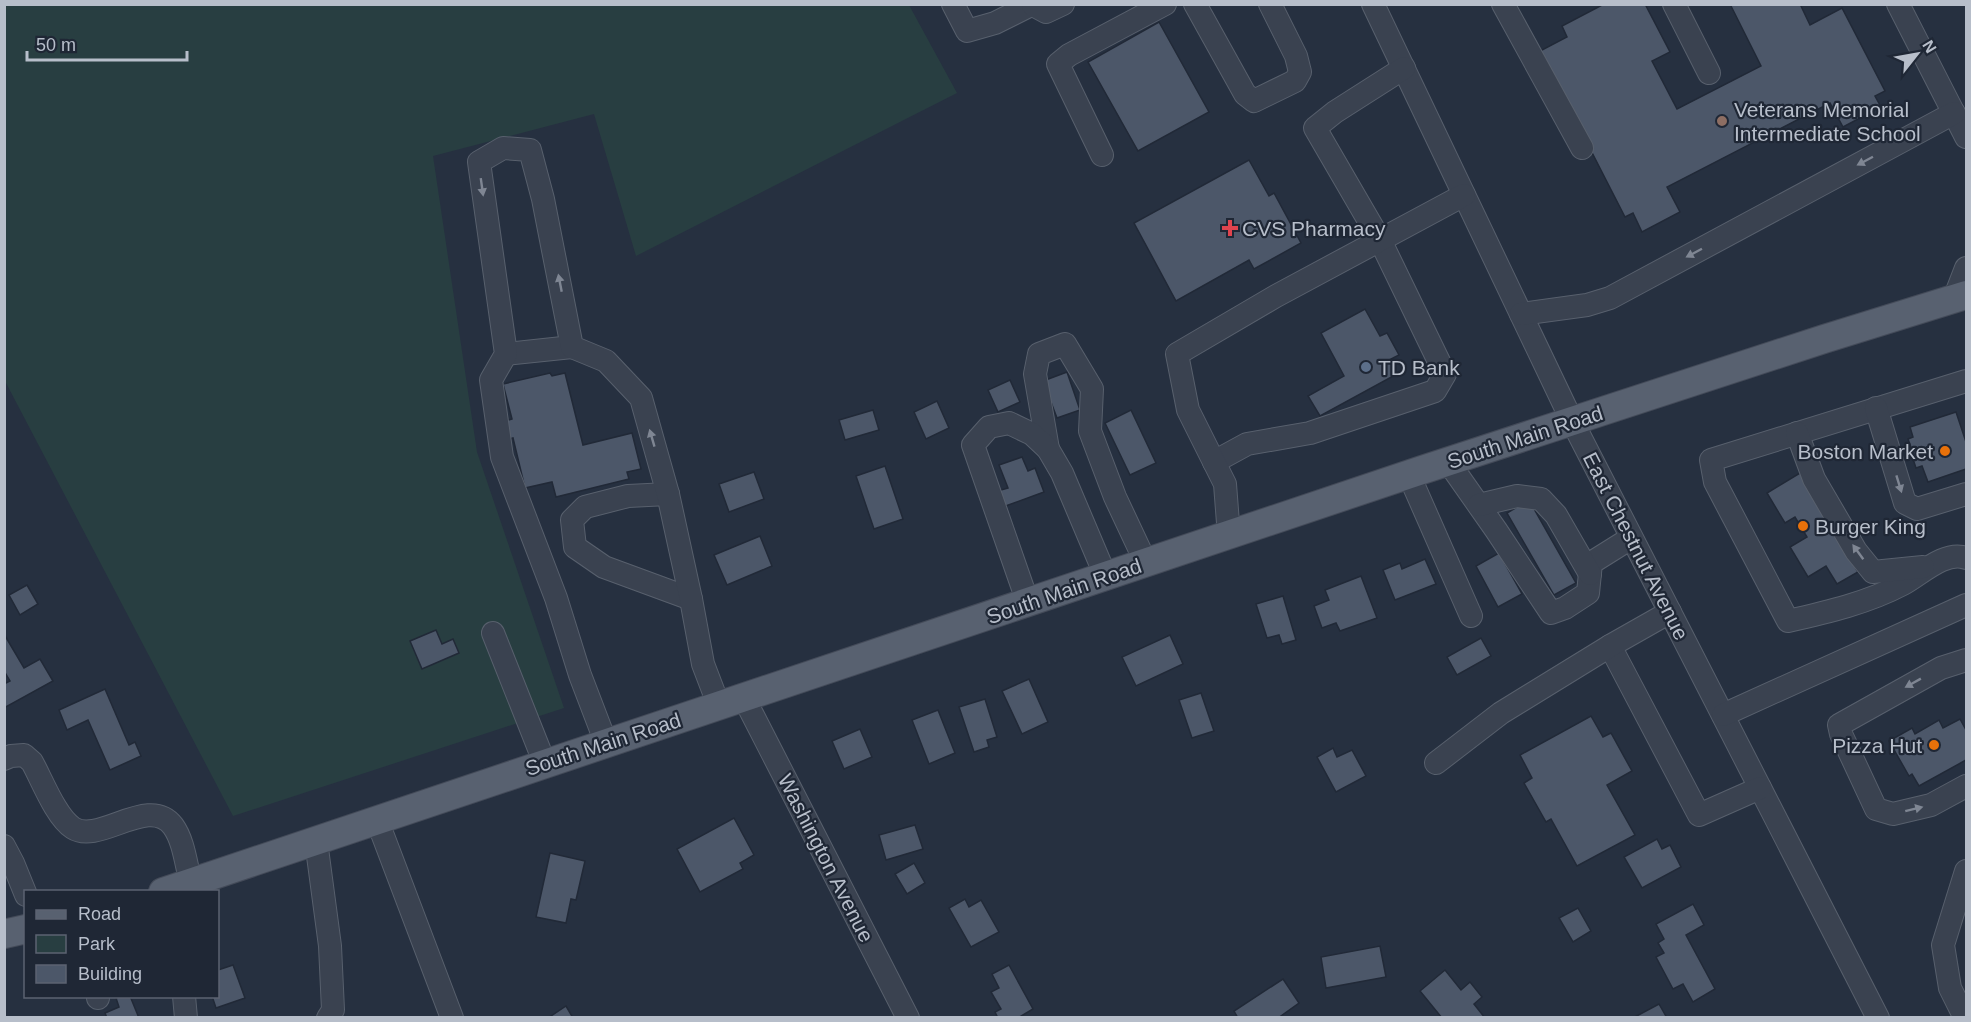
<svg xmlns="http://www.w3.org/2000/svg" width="1971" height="1022" viewBox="0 0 1971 1022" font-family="Helvetica,sans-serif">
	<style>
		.green { fill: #283e41 }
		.building { fill: #4c5769; stroke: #212937; stroke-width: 1.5 }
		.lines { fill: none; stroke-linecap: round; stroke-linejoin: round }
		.minor-casing { stroke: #58606d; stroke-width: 24 }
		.major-casing { stroke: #444b59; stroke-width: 30 }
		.minor { stroke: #3a4250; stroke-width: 22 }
		.major { stroke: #586170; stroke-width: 28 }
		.oneway { fill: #7f8693 }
		.education-dot { fill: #8d6e63; stroke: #1f2735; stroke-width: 2 }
		.health-dot { fill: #e0444e; stroke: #1f2735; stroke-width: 2 }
		.service-dot { fill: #5c6f8a; stroke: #1f2735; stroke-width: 2 }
		.food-dot { fill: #e8710a; stroke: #1f2735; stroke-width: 2 }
		.labels { text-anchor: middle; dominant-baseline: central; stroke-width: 4.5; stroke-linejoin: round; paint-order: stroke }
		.poi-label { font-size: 21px; fill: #b7beca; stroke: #1f2735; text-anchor: start }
		.street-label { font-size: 21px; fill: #b7beca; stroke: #1f2735 }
	</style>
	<rect width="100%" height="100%" fill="#263040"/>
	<!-- green -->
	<path class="green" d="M 4,5 L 909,5 L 957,93 L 636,256 L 594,114 L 433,156 L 477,452 L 564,708 L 233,816 L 5,381 Z"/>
	<!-- building -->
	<g class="building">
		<path d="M 1604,4 L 1645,4 L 1670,52 L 1652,61 L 1677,109 L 1761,66 L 1730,4 L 1800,4 L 1810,25 L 1842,8 L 1885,91 L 1875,96 L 1881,107 L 1843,127 L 1830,103 L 1667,187 L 1680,212 L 1642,232 L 1633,213 L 1625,217 L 1540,51 L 1567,37 L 1562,26 Z"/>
		<path d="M 1159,22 L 1209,112 L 1138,151 L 1088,62 Z"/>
		<path d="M 1249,160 L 1269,196 L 1274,193 L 1301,243 L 1254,269 L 1249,260 L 1176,301 L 1134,223 Z"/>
		<path d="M 1365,309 L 1380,336 L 1387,333 L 1399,355 L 1389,360 L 1397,374 L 1320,416 L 1308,396 L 1344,376 L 1321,333 Z"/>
		<path d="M 1067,372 L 1080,410 L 1057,418 L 1043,381 Z"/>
		<path d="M 550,373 L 552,376 L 565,373 L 583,445 L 632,433 L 641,469 L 627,472 L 629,479 L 556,497 L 552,482 L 525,488 L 513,438 L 502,441 L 498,423 L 512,419 L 503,384 Z"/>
		<path d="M 1010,380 L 1020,402 L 998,412 L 988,390 Z"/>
		<path d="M 937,401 L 949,428 L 926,439 L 914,412 Z"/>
		<path d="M 873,410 L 879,430 L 845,440 L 839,420 Z"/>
		<path d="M 1131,410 L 1156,463 L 1130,475 L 1105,423 Z"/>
		<path d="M 1956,412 L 1966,442 L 1966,469 L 1928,482 L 1922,466 L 1916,468 L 1910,450 L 1912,450 L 1908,439 L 1913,437 L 1910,427 Z"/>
		<path d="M 1022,457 L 1028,471 L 1035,468 L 1044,492 L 1000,508 L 994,492 L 1008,488 L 999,465 Z"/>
		<path d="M 885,466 L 903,519 L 874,529 L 856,476 Z"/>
		<path d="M 754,472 L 764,499 L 729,512 L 719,484 Z"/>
		<path d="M 1800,473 L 1858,572 L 1837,584 L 1826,566 L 1808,577 L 1790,547 L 1807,537 L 1795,517 L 1785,523 L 1767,493 Z"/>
		<path d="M 1529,500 L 1576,583 L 1554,595 L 1507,513 Z"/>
		<path d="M 760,536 L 772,566 L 727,585 L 714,555 Z"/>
		<path d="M 1499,553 L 1522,594 L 1498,607 L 1476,566 Z"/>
		<path d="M 1425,559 L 1436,584 L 1395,600 L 1383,570 L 1400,563 L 1402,569 Z"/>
		<path d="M 1361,576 L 1377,618 L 1340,631 L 1336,623 L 1322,628 L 1314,606 L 1329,600 L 1325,590 Z"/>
		<path d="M 27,585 L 38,604 L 20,615 L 9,595 Z"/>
		<path d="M 1283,596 L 1296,640 L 1282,644 L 1279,635 L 1267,638 L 1256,604 Z"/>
		<path d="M 436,630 L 442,644 L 453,639 L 459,653 L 422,669 L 410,641 Z"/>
		<path d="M 4,634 L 24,668 L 40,659 L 53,681 L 4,708 L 4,684 L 10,681 L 4,671 Z"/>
		<path d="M 1170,635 L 1183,664 L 1136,686 L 1122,657 Z"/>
		<path d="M 1481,638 L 1491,656 L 1457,675 L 1447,657 Z"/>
		<path d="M 1029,679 L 1048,722 L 1022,734 L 1002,691 Z"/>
		<path d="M 105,689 L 129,745 L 135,742 L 141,756 L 110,770 L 88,720 L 67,730 L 59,710 Z"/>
		<path d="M 1201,693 L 1214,731 L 1192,738 L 1179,700 Z"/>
		<path d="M 985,699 L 997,737 L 987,740 L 989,747 L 974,752 L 959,707 Z"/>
		<path d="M 938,710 L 955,753 L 929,764 L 912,720 Z"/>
		<path d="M 1591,716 L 1603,737 L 1611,733 L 1632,771 L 1607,785 L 1635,835 L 1577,866 L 1551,819 L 1546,822 L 1524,783 L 1532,778 L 1520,755 Z"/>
		<path d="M 1960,719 L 1966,730 L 1966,760 L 1919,786 L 1912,774 L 1909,776 L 1889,741 L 1912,728 L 1915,734 L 1939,720 L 1943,728 Z"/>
		<path d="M 860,729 L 872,757 L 844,769 L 832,741 Z"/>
		<path d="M 1333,748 L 1337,757 L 1352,750 L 1366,776 L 1336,792 L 1317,757 Z"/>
		<path d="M 734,818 L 754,855 L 740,863 L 743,869 L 700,892 L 677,849 Z"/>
		<path d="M 915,825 L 923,849 L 886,860 L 879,835 Z"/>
		<path d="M 1657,839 L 1662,849 L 1670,845 L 1681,867 L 1642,888 L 1624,857 Z"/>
		<path d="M 550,853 L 585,861 L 576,900 L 571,899 L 566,923 L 536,917 Z"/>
		<path d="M 914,863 L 925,883 L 907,894 L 895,874 Z"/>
		<path d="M 965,899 L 969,907 L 981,900 L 999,932 L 971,947 L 949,908 Z"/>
		<path d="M 1693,904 L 1704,925 L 1686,935 L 1715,989 L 1693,1002 L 1683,984 L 1673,989 L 1656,957 L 1664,953 L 1658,943 L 1664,939 L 1656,924 Z"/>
		<path d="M 1578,908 L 1591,931 L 1573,942 L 1559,918 Z"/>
		<path d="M 1380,946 L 1386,977 L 1326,988 L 1321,957 Z"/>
		<path d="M 233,965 L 245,998 L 216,1008 L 212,996 L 218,996 L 218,970 Z"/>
		<path d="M 1009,965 L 1033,1009 L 1018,1018 L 998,1018 L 995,1012 L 1001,1009 L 991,992 L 999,988 L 992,974 Z"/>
		<path d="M 1445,970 L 1461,990 L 1470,982 L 1482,997 L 1474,1004 L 1485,1018 L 1442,1018 L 1420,991 Z"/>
		<path d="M 1283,979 L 1299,1003 L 1278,1018 L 1238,1018 L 1234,1011 Z"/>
		<path d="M 121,996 L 130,996 L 139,1018 L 107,1018 L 105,1013 L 119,1007 L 116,998 Z"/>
		<path d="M 1659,1004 L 1667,1018 L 1633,1018 Z"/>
		<path d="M 566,1006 L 573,1018 L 548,1018 Z"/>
	</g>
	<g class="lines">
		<!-- minor casing -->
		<g class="minor-casing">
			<g id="minor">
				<path d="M 953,4 L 967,31 L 995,23 L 1033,4"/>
				<path d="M 1195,4 L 1245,94 L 1254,101 L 1295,81 L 1300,72 L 1296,56 L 1270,4"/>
				<path d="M 1373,4 L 1572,421 L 1878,1018"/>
				<path d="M 1503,4 L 1582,148"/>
				<path d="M 1674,4 L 1709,73"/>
				<path d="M 1898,4 L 1966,137"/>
				<path d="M 1033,5 L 1046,12 L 1063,4"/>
				<path d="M 1102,155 L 1058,64 L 1069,55 L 1165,4"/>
				<path d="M 1954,299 L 1966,268"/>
				<path d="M 1521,314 L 1587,305 L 1610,298 L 1954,113"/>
				<path d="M 506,354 L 572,347"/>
				<path d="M 1966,381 L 1711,460 L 1715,482 L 1788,621 C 1828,612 1867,603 1903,584 C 1920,575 1945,550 1966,558"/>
				<path d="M 1876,408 L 1905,503 L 1917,509 L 1966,494"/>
				<path d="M 1797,433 L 1814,479 L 1856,551 L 1873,572 L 1923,567"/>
				<path d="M 1048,449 L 1035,374 L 1039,354 L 1065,344 L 1092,389 L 1090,431 L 1115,497 L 1146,563"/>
				<path d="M 1214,462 L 1247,444 L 1310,433 L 1435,391 L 1445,374 L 1380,240 L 1315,128 L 1335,112 L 1404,68"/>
				<path d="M 1449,463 L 1496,530 L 1551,613 L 1565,608 L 1588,593 L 1591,563 L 1631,538"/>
				<path d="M 1409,475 L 1471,616"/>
				<path d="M 668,494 L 628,496 L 585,507 L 572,520 L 575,547 L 604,567 L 691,599"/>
				<path d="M 1479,505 L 1517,496 L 1541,499 L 1556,515 L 1590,574"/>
				<path d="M 1229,536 L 1225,484 L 1188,410 L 1177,354 L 1276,296 L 1464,195"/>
				<path d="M 1028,603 L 973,445 L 989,427 L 1009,423 L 1032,434 L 1048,449 L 1062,473 L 1106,577"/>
				<path d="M 493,633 L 545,764"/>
				<path d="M 1610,646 L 1699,815 L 1760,788"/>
				<path d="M 1966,660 L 1941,668 L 1839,725 L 1841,734 L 1876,809 L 1893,814 L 1931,805 L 1966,786"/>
				<path d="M 744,698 L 908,1018"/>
				<path d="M 1723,715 L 1966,605"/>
				<path d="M 606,743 L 580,675 L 556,598 L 502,457 L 491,380 L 506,354 L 479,162 L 503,148 L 530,150 L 543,199 L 572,347 L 606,361 L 641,398 L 668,494 L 691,599 L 703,664 L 719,706"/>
				<path d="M 4,759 L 11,756 L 24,755 L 32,762 C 42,780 56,817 73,828 C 99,845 149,794 173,826 C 184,841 186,865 191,883"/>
				<path d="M 1436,763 L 1501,713 L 1610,646 L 1670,612"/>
				<path d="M 377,820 L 452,1018"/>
				<path d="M 316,841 L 330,946 L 333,1010 L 328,1018"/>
				<path d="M 4,846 L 13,863 L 26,895"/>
				<path d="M 98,996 L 98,998"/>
				<path d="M 184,996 L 186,1018"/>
				<path d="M 1965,1018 L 1950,988 L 1943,945 L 1966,871"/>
			</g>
		</g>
		<!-- major casing -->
		<g class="major-casing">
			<g id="major">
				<path d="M 163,892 L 1422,470 L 1824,339 L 1966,295"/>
				<path d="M 4,934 L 26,929"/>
			</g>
		</g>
		<!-- minor -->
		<use href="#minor" class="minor"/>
		<!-- major -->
		<use href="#major" class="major"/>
	</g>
	<!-- one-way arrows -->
	<defs><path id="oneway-solid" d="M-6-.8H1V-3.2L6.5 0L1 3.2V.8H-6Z" transform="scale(1.5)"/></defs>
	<g class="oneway">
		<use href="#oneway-solid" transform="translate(1865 161) rotate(152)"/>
		<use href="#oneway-solid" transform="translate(482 187) rotate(82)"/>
		<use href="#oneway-solid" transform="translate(1694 253) rotate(152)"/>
		<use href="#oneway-solid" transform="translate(560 283) rotate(-101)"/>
		<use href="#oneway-solid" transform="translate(652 438) rotate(-106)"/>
		<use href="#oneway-solid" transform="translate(1899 484) rotate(73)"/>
		<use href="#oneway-solid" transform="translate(1858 552) rotate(-126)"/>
		<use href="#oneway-solid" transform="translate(1913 683) rotate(151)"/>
		<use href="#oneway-solid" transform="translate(1914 809) rotate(-14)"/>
	</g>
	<!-- markers -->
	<circle class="education-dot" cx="1722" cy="121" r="6"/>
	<path class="health-dot" d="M1227 219h6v6h6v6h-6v6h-6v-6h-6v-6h6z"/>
	<circle class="service-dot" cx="1366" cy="367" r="6"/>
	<g class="food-dot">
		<circle cx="1945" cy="451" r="6"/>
		<circle cx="1803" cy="526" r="6"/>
		<circle cx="1934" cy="745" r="6"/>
	</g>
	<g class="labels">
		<!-- poi labels -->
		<g class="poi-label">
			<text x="1734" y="109">Veterans Memorial<tspan x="1734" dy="24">Intermediate School</tspan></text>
			<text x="1242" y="228">CVS Pharmacy</text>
			<text x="1378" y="367">TD Bank</text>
			<text x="1933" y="451" text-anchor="end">Boston Market</text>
			<text x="1815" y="526">Burger King</text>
			<text x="1922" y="745" text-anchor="end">Pizza Hut</text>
		</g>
		<!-- street labels -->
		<g class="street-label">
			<text transform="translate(1525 437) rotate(-18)">South Main Road</text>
			<text transform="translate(1636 546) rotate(63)">East Chestnut Avenue</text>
			<text transform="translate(1064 591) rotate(-19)">South Main Road</text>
			<text transform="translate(603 744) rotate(-18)">South Main Road</text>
			<text transform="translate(826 858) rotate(63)">Washington Avenue</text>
		</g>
	</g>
	<!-- border -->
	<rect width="1971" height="1022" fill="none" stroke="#b7beca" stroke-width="12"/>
	<!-- legend -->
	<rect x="24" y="890" width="195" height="108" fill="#1f2735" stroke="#5c6371" stroke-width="1.5"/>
	<rect x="36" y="910" width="30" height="9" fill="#586170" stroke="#5c6371" stroke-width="1.5"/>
	<text x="78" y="920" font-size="18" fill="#b7beca">Road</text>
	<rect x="36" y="935" width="30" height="18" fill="#283e41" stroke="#5c6371" stroke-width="1.5"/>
	<text x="78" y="950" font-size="18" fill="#b7beca">Park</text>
	<rect x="36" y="965" width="30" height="18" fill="#4c5769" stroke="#5c6371" stroke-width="1.5"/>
	<text x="78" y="980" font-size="18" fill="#b7beca">Building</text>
	<!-- north arrow -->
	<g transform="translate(1917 54) rotate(59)" stroke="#1f2735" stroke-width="4.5" paint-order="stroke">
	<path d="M0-4.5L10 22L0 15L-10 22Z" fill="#b7beca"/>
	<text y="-9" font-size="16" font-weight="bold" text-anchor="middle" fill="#b7beca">N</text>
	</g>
	<!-- scale -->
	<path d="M27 51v9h160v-9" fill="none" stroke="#b7beca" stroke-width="3"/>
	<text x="36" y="51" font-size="18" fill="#b7beca" stroke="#1f2735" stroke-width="4.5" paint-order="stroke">50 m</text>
</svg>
